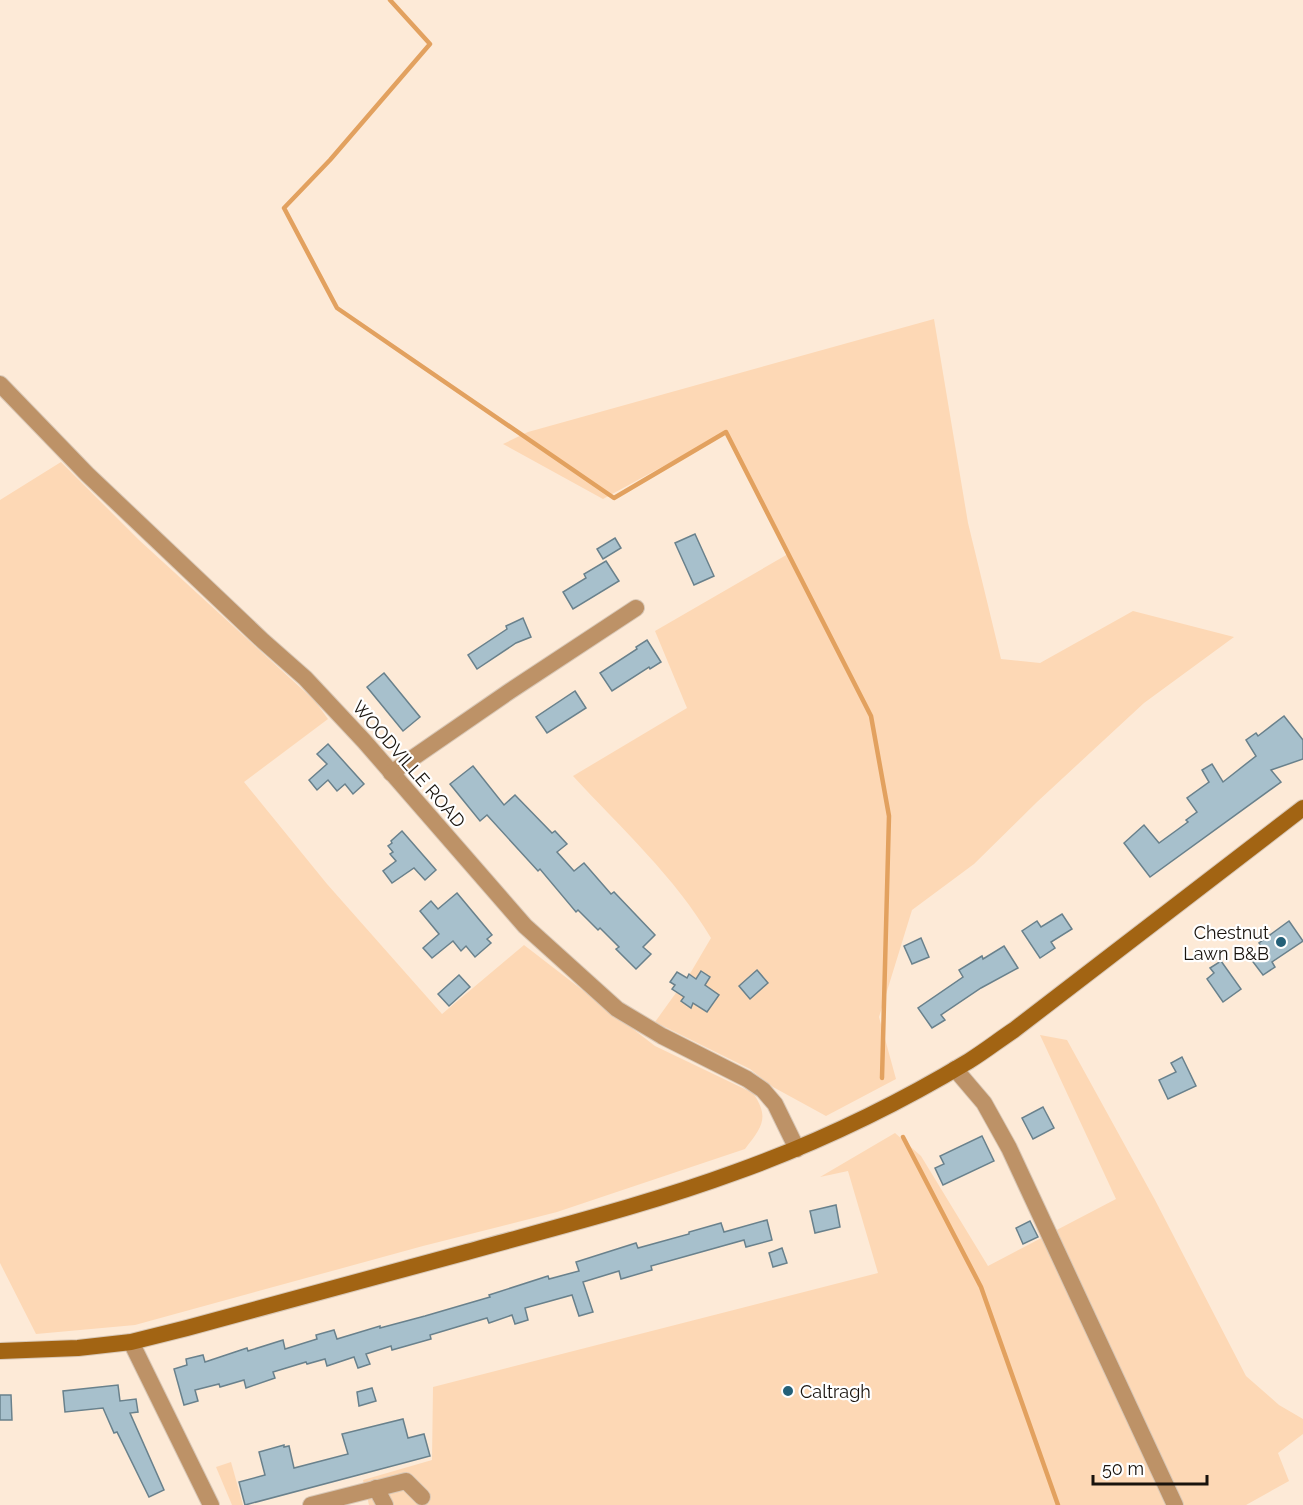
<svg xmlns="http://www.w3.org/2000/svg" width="1303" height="1505" viewBox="0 0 1303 1505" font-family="Raleway,sans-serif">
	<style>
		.green { fill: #fdd8b5 }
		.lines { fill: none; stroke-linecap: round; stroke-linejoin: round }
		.stream { stroke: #e2a15f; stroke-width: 4.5 }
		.building { fill: #a7c0cc; stroke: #69818c; stroke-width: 1.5 }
		.minor-casing { stroke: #d9c8b7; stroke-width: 18 }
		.tertiary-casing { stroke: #d9c8b7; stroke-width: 18 }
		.secondary-casing { stroke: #d9c8b7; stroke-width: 18 }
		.minor { stroke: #bd9267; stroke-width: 16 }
		.tertiary { stroke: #bd9267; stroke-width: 16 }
		.secondary { stroke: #a26413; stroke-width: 16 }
		.poi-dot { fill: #246078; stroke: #fff; stroke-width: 2 }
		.labels { text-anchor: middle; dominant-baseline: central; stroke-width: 4.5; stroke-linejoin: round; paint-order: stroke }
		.street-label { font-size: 18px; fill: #19130d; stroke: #fff }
		.poi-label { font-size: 18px; fill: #19130d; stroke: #fff; text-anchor: end }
	</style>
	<rect width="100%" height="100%" fill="#fdead7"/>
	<!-- green -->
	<g class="green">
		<path d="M 934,319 L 968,523 L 1001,659 L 1040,663 L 1133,611 L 1234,637 L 1144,703 L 1037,802 L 974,864 L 912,910 L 879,1017 L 896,1079 L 826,1116 L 773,1087 L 750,1069 L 655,1022 L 691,972 L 711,938 C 675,877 621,828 573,776 L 687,708 L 655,631 L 788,554 L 726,432 L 603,499 L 503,444 L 528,432 Z"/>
		<path d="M 61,462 L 139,540 L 315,701 L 328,719 L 244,782 L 327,884 L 442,1014 L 524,945 L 655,1046 L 753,1093 C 770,1118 762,1127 745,1149 L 557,1212 L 423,1246 L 135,1325 L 36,1334 L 0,1263 L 0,500 Z"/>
		<path d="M 1040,1035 L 1067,1040 L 1155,1200 L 1246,1376 L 1279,1405 L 1303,1419 L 1303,1434 L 1278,1453 L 1289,1481 L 1246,1505 L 369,1505 L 363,1480 L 432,1460 L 433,1387 L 878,1273 L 848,1171 L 820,1177 L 895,1133 L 921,1156 L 988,1266 L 1116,1199 Z"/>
		<path d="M 231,1462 L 243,1505 L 232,1505 L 216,1467 Z"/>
	</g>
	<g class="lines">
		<!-- stream -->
		<g class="stream">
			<path d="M 390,0 L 430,44 L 330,160 L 284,208 L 337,308 L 614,498 L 726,432 L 871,716 L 889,816 L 882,1078"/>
			<path d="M 903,1137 L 981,1287 L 1058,1505"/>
		</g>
	</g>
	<!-- building -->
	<g class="building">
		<path d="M 695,534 L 714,576 L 694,585 L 675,543 Z"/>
		<path d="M 615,538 L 621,548 L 603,559 L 597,549 Z"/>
		<path d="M 606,561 L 619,581 L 573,609 L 563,592 L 586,578 L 584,574 Z"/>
		<path d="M 523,618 L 531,637 L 516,643 L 477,669 L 468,655 L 507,629 L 506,626 Z"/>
		<path d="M 647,640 L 661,662 L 650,669 L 649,667 L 612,691 L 600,673 L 637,649 L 636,647 Z"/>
		<path d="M 384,673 L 420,717 L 403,731 L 367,687 Z"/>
		<path d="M 575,691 L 586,708 L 547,733 L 536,717 Z"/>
		<path d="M 1284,716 L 1303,740 L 1303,759 L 1271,770 L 1281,782 L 1150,877 L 1124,843 L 1144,825 L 1159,843 L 1188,822 L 1186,820 L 1197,812 L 1187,798 L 1209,782 L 1202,770 L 1212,764 L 1223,782 L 1256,756 L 1246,740 L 1256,733 L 1258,736 Z"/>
		<path d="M 328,744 L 364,784 L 353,794 L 345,784 L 337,791 L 328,780 L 317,790 L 309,780 L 327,764 L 317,754 Z"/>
		<path d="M 473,766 L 504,805 L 515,795 L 552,833 L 555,831 L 567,844 L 557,852 L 574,871 L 584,863 L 611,894 L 614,892 L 655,935 L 643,947 L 651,954 L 636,969 L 616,949 L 619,947 L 600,928 L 598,930 L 578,910 L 576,912 L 540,869 L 538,871 L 487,815 L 480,821 L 450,784 Z"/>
		<path d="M 402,831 L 436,870 L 425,880 L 414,868 L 392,883 L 383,871 L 396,861 L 390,854 L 393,852 L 388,846 L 392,843 L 391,841 Z"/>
		<path d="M 457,893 L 492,935 L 487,939 L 491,943 L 475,957 L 466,946 L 461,951 L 453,941 L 432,958 L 423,948 L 439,934 L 420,911 L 431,901 L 438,909 Z"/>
		<path d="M 1062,914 L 1072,929 L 1051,942 L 1055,948 L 1040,958 L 1022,931 L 1037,921 L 1041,927 Z"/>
		<path d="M 1289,921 L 1303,941 L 1272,962 L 1275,967 L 1263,975 L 1250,958 L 1263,949 L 1259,943 Z"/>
		<path d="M 921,938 L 929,957 L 912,964 L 904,946 Z"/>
		<path d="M 1004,946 L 1018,968 L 981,988 L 941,1015 L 945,1020 L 932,1028 L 918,1008 L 963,977 L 959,970 L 982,956 L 983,959 Z"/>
		<path d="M 1221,961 L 1241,989 L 1223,1002 L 1207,979 L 1214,973 L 1210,968 Z"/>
		<path d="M 757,970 L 768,983 L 750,999 L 739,986 Z"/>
		<path d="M 701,971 L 710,977 L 705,985 L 719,995 L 707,1012 L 693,1003 L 691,1008 L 681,1001 L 684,997 L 672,989 L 675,985 L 670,982 L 677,972 L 687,978 L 689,974 L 696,979 Z"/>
		<path d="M 459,975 L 470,987 L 449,1006 L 438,994 Z"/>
		<path d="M 1182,1057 L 1196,1086 L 1168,1099 L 1159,1080 L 1176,1072 L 1171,1063 Z"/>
		<path d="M 1043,1107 L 1054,1128 L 1033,1139 L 1022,1118 Z"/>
		<path d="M 982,1136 L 994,1161 L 943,1185 L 935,1168 L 944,1164 L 940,1156 Z"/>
		<path d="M 836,1205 L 840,1227 L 815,1233 L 810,1211 Z"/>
		<path d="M 767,1220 L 772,1240 L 746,1247 L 744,1240 L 651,1266 L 652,1270 L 621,1279 L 619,1271 L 583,1282 L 593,1312 L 579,1316 L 572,1295 L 525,1308 L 528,1320 L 515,1324 L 512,1315 L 489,1323 L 487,1318 L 430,1335 L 431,1339 L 392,1350 L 391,1346 L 366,1354 L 370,1364 L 358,1368 L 354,1357 L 327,1366 L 325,1359 L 307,1364 L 306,1362 L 273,1372 L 275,1378 L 246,1388 L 244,1380 L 220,1387 L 219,1384 L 195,1390 L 198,1401 L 184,1405 L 174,1369 L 187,1365 L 186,1359 L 203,1355 L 205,1362 L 247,1348 L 248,1351 L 283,1340 L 285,1349 L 317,1339 L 316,1335 L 334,1330 L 337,1339 L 380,1326 L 380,1328 L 425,1316 L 490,1297 L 489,1295 L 548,1276 L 549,1279 L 579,1271 L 576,1262 L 636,1243 L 638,1248 L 689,1234 L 689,1232 L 721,1223 L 724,1232 Z"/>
		<path d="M 1030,1221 L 1038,1237 L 1023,1244 L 1016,1228 Z"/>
		<path d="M 782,1248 L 787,1263 L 773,1267 L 769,1253 Z"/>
		<path d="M 118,1385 L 120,1401 L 136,1399 L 138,1412 L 130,1413 L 164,1490 L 149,1497 L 117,1432 L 114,1433 L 103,1408 L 65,1412 L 63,1391 Z"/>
		<path d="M 372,1388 L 376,1401 L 359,1406 L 357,1392 Z"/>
		<path d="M 0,1395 L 11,1395 L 12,1420 L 0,1420 Z"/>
		<path d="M 403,1419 L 408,1438 L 424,1434 L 430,1456 L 245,1505 L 239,1482 L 265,1475 L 259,1452 L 284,1445 L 284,1447 L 289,1446 L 294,1468 L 348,1454 L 342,1434 Z"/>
	</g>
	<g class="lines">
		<!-- minor casing -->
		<g class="minor-casing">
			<g id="minor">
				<path d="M 0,384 L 87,474 L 263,641 L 305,678 L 364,741 L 525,926 L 617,1009 L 662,1036 L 747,1079 L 763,1090 L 775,1104 L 797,1149"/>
				<path d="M 391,773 L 510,691 L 636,608"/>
				<path d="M 955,1069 L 984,1103 L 1009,1148 L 1175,1505"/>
				<path d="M 376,1488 L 385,1505"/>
				<path d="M 311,1505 L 406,1481 L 422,1497"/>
			</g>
		</g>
		<!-- tertiary casing -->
		<g class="tertiary-casing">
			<path id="tertiary" d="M 131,1342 L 211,1505"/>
		</g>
		<!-- secondary casing -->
		<g class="secondary-casing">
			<path id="secondary" d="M 0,1351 L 78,1348 L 131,1342 L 187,1328 C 280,1303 373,1277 467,1252 C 557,1227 649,1204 736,1172 C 817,1143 896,1105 969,1061 C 985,1051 999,1040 1014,1030 L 1303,808"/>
		</g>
		<!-- minor -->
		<use href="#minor" class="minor"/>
		<!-- tertiary -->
		<use href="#tertiary" class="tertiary"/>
		<!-- secondary -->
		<use href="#secondary" class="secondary"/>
	</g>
	<!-- markers -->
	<g class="poi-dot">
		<circle cx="1281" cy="942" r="6"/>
		<circle cx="788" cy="1391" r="6"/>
	</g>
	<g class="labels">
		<!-- street labels -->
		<g class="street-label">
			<text transform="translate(409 764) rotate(49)">WOODVILLE ROAD</text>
		</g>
		<!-- poi labels -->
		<g class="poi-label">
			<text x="1269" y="932">Chestnut<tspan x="1269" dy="21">Lawn B&amp;B</tspan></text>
			<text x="800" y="1391" text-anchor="start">Caltragh</text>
		</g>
	</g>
	<!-- scale -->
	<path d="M1093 1475v9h114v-9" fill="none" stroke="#19130d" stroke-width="3"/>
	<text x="1102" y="1475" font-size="18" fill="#19130d" stroke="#ffffff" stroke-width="4.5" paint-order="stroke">50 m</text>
</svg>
